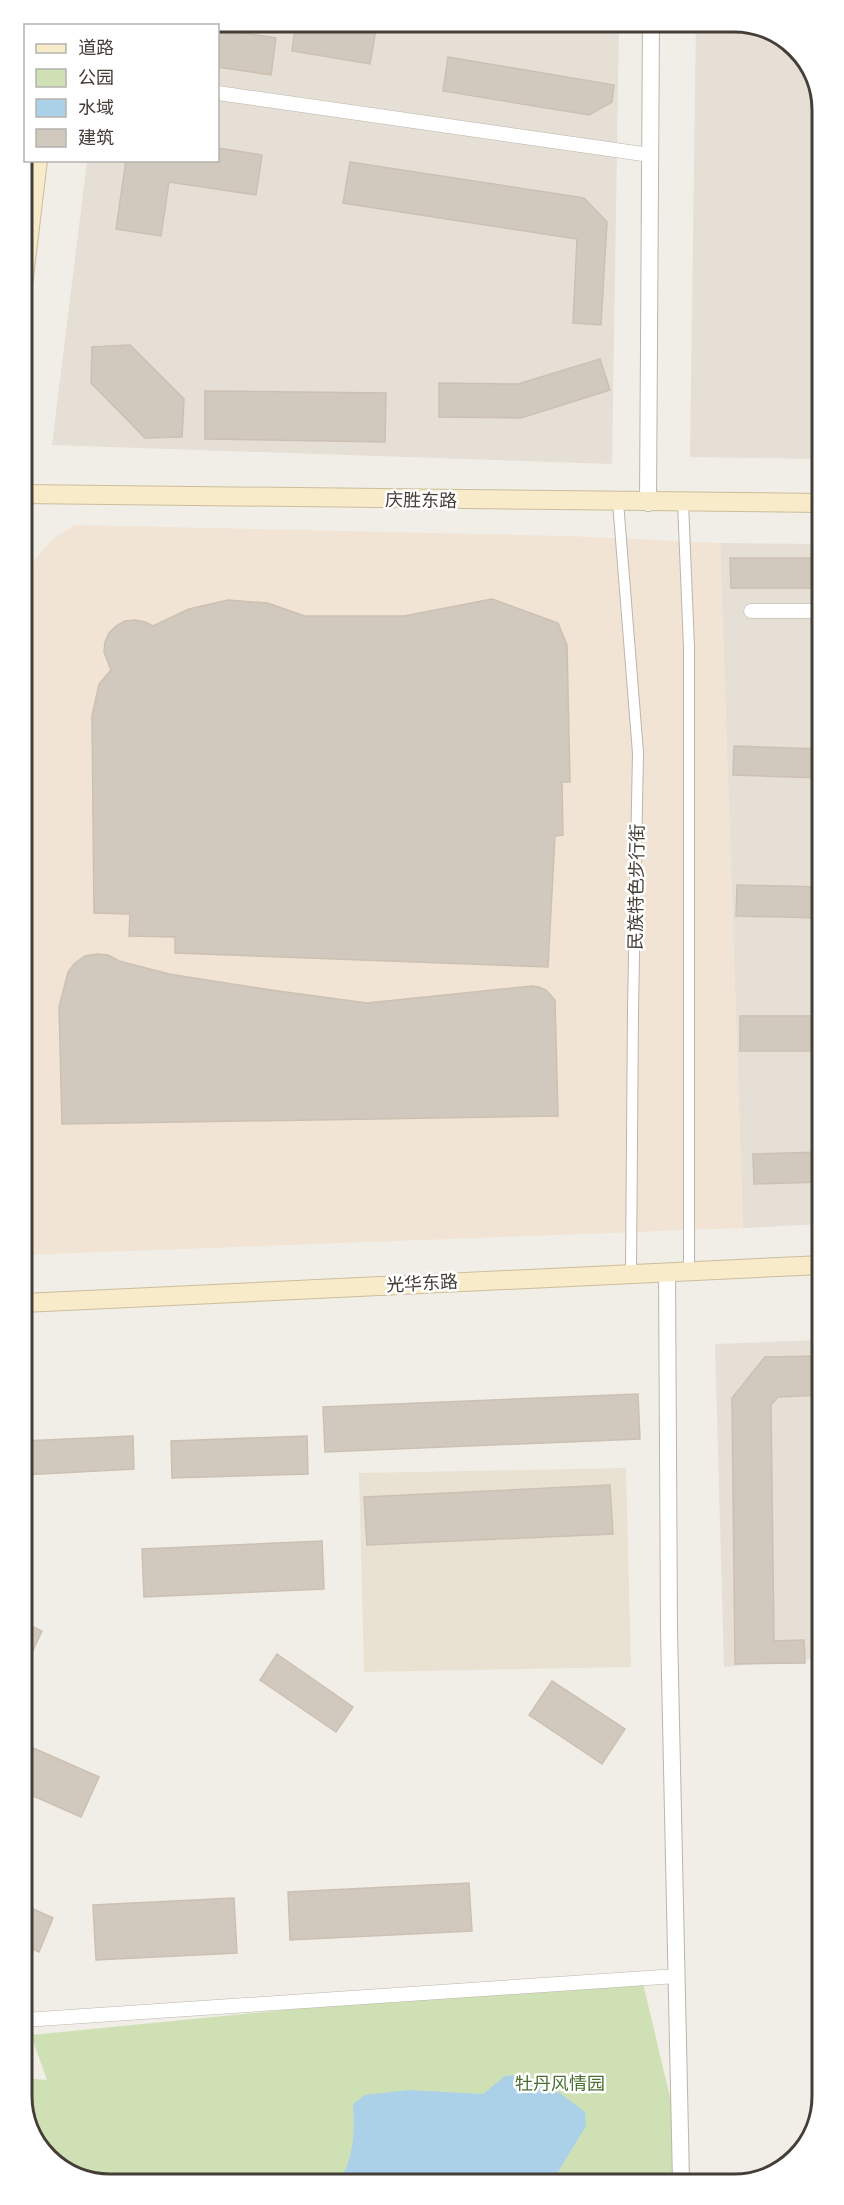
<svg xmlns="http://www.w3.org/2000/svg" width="844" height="2205" viewBox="0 0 844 2205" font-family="'Titillium Web','Noto Sans SC',sans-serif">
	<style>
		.residential { fill: #e5dfd6 }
		.commercial { fill: #f1e4d4 }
		.education { fill: #e9e2d2 }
		.green { fill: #cfe1b4 }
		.water { fill: #aad1e8 }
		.building { fill: #d2c9be; stroke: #ccc0b2; stroke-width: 1.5 }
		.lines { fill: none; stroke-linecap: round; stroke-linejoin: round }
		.pedestrian-casing { stroke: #bcb5ab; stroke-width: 12 }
		.minor-casing { stroke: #bcb5ab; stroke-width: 15 }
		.tertiary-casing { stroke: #bcb5ab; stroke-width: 18 }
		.secondary-casing { stroke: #ccbd9b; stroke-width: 20 }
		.pedestrian { stroke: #fff; stroke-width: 10 }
		.minor { stroke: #fff; stroke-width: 14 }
		.tertiary { stroke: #fff; stroke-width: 16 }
		.secondary { stroke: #f8ebca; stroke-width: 18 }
		.labels { text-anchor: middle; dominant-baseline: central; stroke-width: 5; stroke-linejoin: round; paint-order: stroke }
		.street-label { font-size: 18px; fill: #443e37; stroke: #fff }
		.park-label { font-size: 18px; fill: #4b6f31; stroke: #fff }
		.rim { fill: none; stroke: #443e37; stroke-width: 3 }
	</style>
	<rect width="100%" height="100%" fill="#f1eee7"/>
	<!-- residential -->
	<g class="residential">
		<path d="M 110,21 L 619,21 L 612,464 L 52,445 L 87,161 L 218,160 L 218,26 L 104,25 L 104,23 Z"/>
		<path d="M 696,21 L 741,21 L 793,43 L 820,86 L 820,459 L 690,457 Z"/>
		<path d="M 720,543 L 821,544 L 822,1224 L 743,1228 Z"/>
		<path d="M 822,1340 L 822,1658 L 724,1667 L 715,1344 Z"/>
	</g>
	<!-- commercial -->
	<path class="commercial" d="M 75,525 L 569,536 L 720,543 L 743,1228 L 23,1255 L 22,603 L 24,583 L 35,559 L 53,539 Z"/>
	<!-- education -->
	<path class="education" d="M 626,1468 L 631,1667 L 364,1672 L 359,1473 Z"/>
	<!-- green -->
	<path class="green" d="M 641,1975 L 690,2181 L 103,2184 L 55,2165 L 24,2119 L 24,2078 L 47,2080 L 31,2035 Z"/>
	<!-- water -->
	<path class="water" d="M 520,2075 C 545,2080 564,2096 585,2112 L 586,2126 L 556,2175 L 556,2182 L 338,2183 C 354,2159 355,2132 353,2104 L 365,2095 L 409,2090 L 483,2094 L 505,2076 Z"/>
	<!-- building -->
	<g class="building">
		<path d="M 138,21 L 177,21 L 178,23 L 194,26 L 138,26 Z"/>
		<path d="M 296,21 L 331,21 L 376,29 L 370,64 L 292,51 Z"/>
		<path d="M 218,29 L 276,38 L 271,75 L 218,67 Z"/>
		<path d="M 448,57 L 614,85 L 612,102 L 589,115 L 443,91 Z"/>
		<path d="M 218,148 L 262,155 L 256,195 L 169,182 L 161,236 L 116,229 L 126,160 L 218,160 Z"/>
		<path d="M 350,162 L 584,198 L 607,222 L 601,325 L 573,323 L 577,239 L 343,203 Z"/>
		<path d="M 130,345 L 184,399 L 182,437 L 145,438 L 91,383 L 92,347 Z"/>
		<path d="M 600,359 L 610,390 L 521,418 L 439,417 L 439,383 L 518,384 Z"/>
		<path d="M 205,391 L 386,393 L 385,442 L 205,439 Z"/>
		<path d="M 730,558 L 821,558 L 821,588 L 731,588 Z"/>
		<path d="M 492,599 L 558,623 L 567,645 L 570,782 L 562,782 L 563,835 L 555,836 L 548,967 L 175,953 L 175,937 L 129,936 L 130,914 L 94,913 L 92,716 L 99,684 L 111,670 L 104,652 L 105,642 L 109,633 L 116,626 L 125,621 L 135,620 L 145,622 L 153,626 L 189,609 L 228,600 L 267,603 L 305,616 L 404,616 Z"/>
		<path d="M 734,746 L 821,749 L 821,778 L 733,775 Z"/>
		<path d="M 737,885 L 821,887 L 821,918 L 736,916 Z"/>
		<path d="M 97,954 L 108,955 L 119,961 L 169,974 L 271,990 L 367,1003 L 532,986 L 539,987 L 546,990 L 555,1000 L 558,1116 L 62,1124 L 59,1007 L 68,972 L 75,963 L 85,956 Z"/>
		<rect x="740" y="1016" width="81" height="35"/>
		<path d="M 822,1152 L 822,1182 L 754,1184 L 753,1154 Z"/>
		<path d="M 822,1356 L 822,1395 L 778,1397 L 771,1405 L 774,1641 L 804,1640 L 805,1663 L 735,1664 L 732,1398 L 765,1357 Z"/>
		<path d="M 638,1394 L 640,1439 L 325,1452 L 323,1407 Z"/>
		<path d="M 133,1436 L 134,1469 L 23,1475 L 23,1441 Z"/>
		<path d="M 307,1436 L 308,1474 L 172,1478 L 171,1441 Z"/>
		<path d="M 610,1485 L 613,1534 L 367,1545 L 364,1497 Z"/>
		<path d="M 322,1541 L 324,1589 L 144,1597 L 142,1549 Z"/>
		<path d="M 23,1622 L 42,1631 L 26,1665 L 23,1663 Z"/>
		<path d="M 277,1654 L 353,1707 L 336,1732 L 260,1680 Z"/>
		<path d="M 552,1681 L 625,1729 L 602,1764 L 529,1715 Z"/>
		<path d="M 24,1744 L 99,1777 L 81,1817 L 24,1792 Z"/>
		<path d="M 469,1883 L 472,1931 L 290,1940 L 288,1892 Z"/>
		<path d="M 234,1898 L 237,1953 L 96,1960 L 93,1905 Z"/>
		<path d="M 24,1905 L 53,1918 L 39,1952 L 24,1945 Z"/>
	</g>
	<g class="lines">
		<!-- pedestrian casing -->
		<g class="pedestrian-casing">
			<g id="pedestrian">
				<path d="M 618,502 L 638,753 L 633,1009 L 631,1273"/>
				<path d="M 683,503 L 689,647 L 689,1271"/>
			</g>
		</g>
		<!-- minor casing -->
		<g class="minor-casing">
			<g id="minor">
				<path d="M 218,93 L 650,155"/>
				<path d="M 751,611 L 821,611"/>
				<path d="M 24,2020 L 677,1976"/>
			</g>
		</g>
		<!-- tertiary casing -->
		<g class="tertiary-casing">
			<g id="tertiary">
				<path d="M 648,503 L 651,21"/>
				<path d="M 667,1272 L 669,1629 L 681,2181"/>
			</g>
		</g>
		<!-- secondary casing -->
		<g class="secondary-casing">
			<g id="secondary">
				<path d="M 21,302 L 38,160"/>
				<path d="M 22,494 L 821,503"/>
				<path d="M 23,1303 L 822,1265"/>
			</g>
		</g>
		<!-- pedestrian -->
		<use href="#pedestrian" class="pedestrian"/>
		<!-- minor -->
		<use href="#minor" class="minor"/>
		<!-- tertiary -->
		<use href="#tertiary" class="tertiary"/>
		<!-- secondary -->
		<use href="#secondary" class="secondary"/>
	</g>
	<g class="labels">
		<!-- street labels -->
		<g class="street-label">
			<text transform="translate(421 500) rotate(1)">庆胜东路</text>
			<text transform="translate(636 887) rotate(-89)">民族特色步行街</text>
			<text transform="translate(422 1283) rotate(-3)">光华东路</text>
		</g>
		<!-- park labels -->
		<g class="park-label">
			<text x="560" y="2083">牡丹风情园</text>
		</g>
	</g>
	<!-- crop -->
	<path d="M0 0H844V2205H0ZM110 32H734A78 78 0 0 1 812 110V2096A78 78 0 0 1 734 2174H110A78 78 0 0 1 32 2096V110A78 78 0 0 1 110 32Z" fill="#fff" fill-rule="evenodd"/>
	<path class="rim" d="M110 32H734A78 78 0 0 1 812 110V2096A78 78 0 0 1 734 2174H110A78 78 0 0 1 32 2096V110A78 78 0 0 1 110 32Z"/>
	<!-- legend -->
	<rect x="24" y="24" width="195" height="138" fill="#ffffff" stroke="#b4b2af" stroke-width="1.5"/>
	<rect x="36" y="44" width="30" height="9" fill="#f8ebca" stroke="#b4b2af" stroke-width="1.5"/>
	<text x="78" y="54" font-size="18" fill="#443e37">道路</text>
	<rect x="36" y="69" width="30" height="18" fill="#cfe1b4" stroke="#b4b2af" stroke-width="1.5"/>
	<text x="78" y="84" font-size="18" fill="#443e37">公园</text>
	<rect x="36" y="99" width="30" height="18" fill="#aad1e8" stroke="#b4b2af" stroke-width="1.5"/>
	<text x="78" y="114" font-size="18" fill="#443e37">水域</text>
	<rect x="36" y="129" width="30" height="18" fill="#d2c9be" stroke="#b4b2af" stroke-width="1.5"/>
	<text x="78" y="144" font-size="18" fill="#443e37">建筑</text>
</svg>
